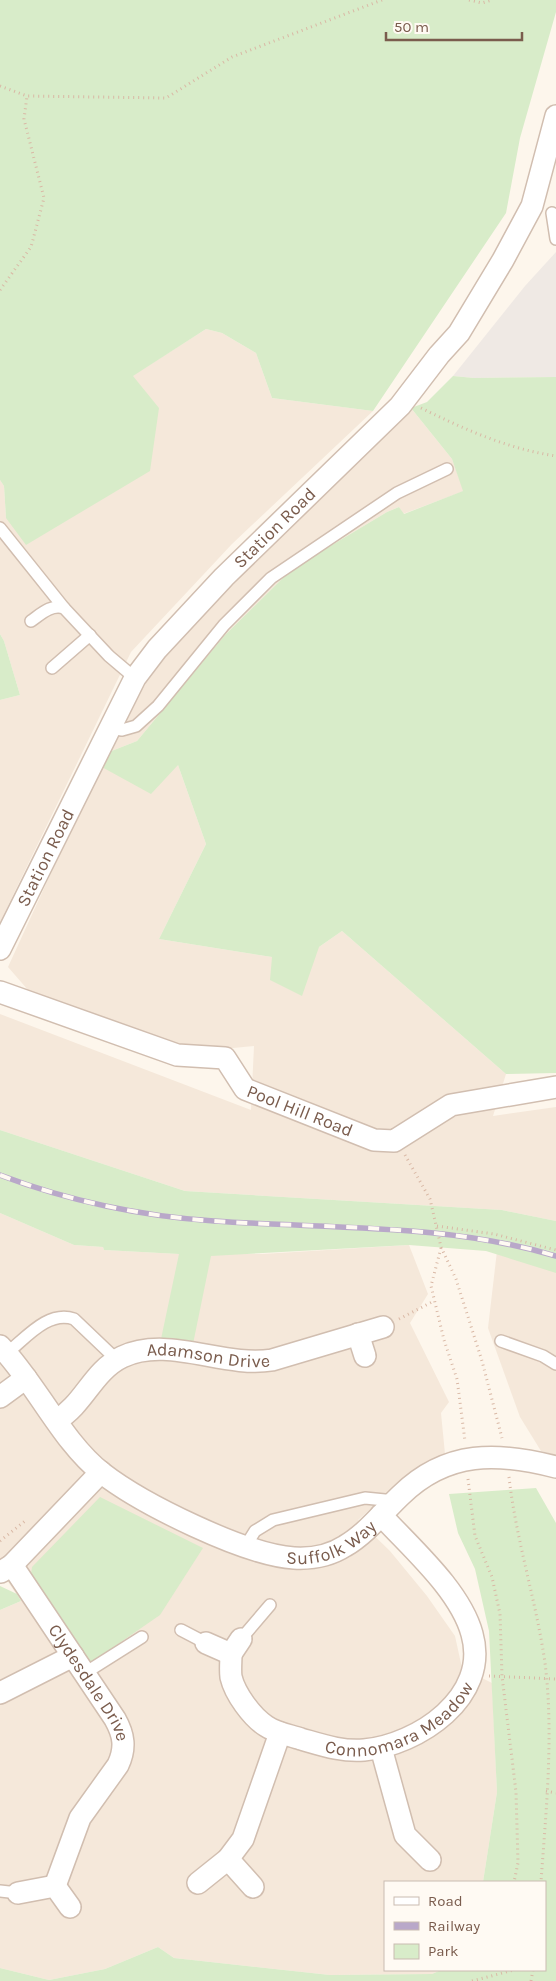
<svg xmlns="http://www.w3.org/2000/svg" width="556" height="1981" viewBox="0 0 556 1981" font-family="Karla,sans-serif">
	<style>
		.residential { fill: #f5e8da }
		.industrial { fill: #efe9e4 }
		.green { fill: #d8ecc9 }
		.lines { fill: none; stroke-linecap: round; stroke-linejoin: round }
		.service-casing { stroke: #d1beb0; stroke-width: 14 }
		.minor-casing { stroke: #d1beb0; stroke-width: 24 }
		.path { stroke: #d9b8a5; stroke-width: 3; stroke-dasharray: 1 4; stroke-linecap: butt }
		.service { stroke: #fff; stroke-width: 11 }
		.minor { stroke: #fff; stroke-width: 21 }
		.rail-casing { stroke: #b9a8c9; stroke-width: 5.5 }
		.rail { stroke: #fffaf3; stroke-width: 4; stroke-dasharray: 11; stroke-linecap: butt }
		.labels { text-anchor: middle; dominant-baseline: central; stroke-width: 4; stroke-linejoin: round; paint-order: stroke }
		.street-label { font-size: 18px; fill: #7a5c4d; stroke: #fffaf3 }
	</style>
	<rect width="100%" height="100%" fill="#fdf6ec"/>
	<!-- residential -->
	<g class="residential">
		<path d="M 206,329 L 222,333 L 256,353 L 272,398 L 373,411 L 232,544 L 131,652 L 0,922 L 0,700 L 20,695 L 4,641 L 0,634 L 0,480 L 4,486 L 6,518 L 132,376 Z"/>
		<path d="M 411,408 L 452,459 L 464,491 L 403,514 L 399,507 L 387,512 L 292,569 L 225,635 L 137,741 L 109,752 L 136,697 L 188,626 Z"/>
		<path d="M 178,765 L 206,844 L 159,939 L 272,957 L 319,947 L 342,931 L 506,1074 L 493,1116 L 556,1107 L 556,1221 L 502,1210 L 185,1191 L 0,1130 L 0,1014 L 251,1110 L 254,1046 L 191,1052 L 28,990 L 8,967 L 100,766 Z"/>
		<path d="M 0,1213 L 74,1245 L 103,1247 L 104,1250 L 179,1254 L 262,1254 L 409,1245 L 428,1294 L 410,1323 L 449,1402 L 441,1413 L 445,1454 L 414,1470 L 358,1520 L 390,1551 L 427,1596 L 455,1636 L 462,1668 L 492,1683 L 497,1792 L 483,1882 L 385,1882 L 385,1970 L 441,1970 L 432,1974 L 330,1975 L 174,1958 L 158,1947 L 105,1969 L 49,1980 L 0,1968 L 0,1610 L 21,1601 L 0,1570 Z"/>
		<path d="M 497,1251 L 556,1270 L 556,1455 L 541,1451 L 520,1417 L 488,1328 Z"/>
	</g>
	<!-- industrial -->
	<path class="industrial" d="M 556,252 L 556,377 L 474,378 L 453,376 L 525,286 Z"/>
	<!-- green -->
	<g class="green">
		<path d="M 0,0 L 556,0 L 556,12 L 520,138 L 506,213 L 373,411 L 272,398 L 256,353 L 222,333 L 206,329 L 133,376 L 159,408 L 150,471 L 26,545 L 6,518 L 4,486 L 0,480 Z"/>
		<path d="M 453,376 L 474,378 L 556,377 L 556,1073 L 506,1074 L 342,931 L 319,947 L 302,996 L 270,980 L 272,957 L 159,939 L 206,844 L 178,765 L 151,794 L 100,766 L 109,752 L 137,741 L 225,635 L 292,569 L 387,512 L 399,507 L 404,514 L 463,491 L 452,459 L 411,408 L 427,402 Z"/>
		<path d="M 0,634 L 4,641 L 20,695 L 0,700 Z"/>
		<path d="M 0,1130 L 185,1191 L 502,1210 L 556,1221 L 556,1273 L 486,1251 L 409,1245 L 211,1256 L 193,1344 L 161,1339 L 179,1254 L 104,1250 L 103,1247 L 74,1245 L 0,1213 Z"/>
		<path d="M 536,1488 L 556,1523 L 556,1981 L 0,1981 L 0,1968 L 49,1980 L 105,1969 L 158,1947 L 174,1958 L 330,1975 L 432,1974 L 441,1970 L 545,1970 L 545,1882 L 483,1882 L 497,1792 L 489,1631 L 475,1569 L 458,1533 L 449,1494 Z"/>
		<path d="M 100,1497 L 203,1548 L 160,1615 L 89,1664 L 30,1580 L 32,1567 Z"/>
		<path d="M 0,1586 L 17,1594 L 21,1601 L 0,1610 Z"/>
	</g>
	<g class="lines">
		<!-- service casing -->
		<g class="service-casing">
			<g id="service">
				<path d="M 552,213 L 556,239"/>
				<path d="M 0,528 L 64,608"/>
				<path d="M 31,621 C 41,614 51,604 64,608 L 109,656 L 135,678"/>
				<path d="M 52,668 L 90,635"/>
				<path d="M 109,728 L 122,730 L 136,726 L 158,706 L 224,625 L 271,578 L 397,493 L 447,469"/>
				<path d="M 501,1341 L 543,1356 L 556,1364"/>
				<path d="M 7,1353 C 26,1338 48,1310 74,1319 L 117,1360"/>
				<path d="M 245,1547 L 255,1531 L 273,1520 L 365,1498 L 395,1501"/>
				<path d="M 181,1630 L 206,1643"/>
				<path d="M 241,1639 L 270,1605"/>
				<path d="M 85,1673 L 142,1637"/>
				<path d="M 0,1891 L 18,1893"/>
			</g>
		</g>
		<!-- minor casing -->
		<g class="minor-casing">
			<g id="minor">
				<path id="s1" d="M 0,949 L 135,678 L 157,649 L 224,577 L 400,406 L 439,355 L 459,333 L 503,260 L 532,206 L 556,116"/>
				<path id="s2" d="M 0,992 L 177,1055 L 225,1058 L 245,1089 L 374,1140 L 394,1141 L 451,1105 L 556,1087"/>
				<path d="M 358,1334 L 365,1356"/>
				<path id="s3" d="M 0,1346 C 36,1383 62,1442 102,1473 C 142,1504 245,1555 294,1558 C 312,1559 331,1555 345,1546 C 366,1534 384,1511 401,1495 C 447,1450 498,1452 556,1467"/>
				<path d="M 0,1397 L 26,1378"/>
				<path id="s4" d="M 57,1420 C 84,1404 93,1371 122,1357 C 168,1335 223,1368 272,1360 L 383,1327"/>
				<path id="s5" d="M 12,1565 L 115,1719 C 124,1735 126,1748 118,1765 L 80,1818 L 55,1886"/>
				<path d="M 1,1572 L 12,1565 L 101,1472"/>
				<path d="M 206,1643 L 231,1654 L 241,1639"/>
				<path id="s6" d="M 231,1654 C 231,1661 230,1670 231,1677 C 235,1694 252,1717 266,1726 C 276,1733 289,1735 301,1739 C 322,1745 342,1752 364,1750 C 418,1745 490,1697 472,1634 C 460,1590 411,1548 381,1515"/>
				<path d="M 0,1693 L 73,1656"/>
				<path d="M 381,1748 L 405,1835 L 430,1860"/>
				<path d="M 228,1859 L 253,1887"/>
				<path d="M 198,1883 L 228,1859 L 243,1839 L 280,1733"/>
				<path d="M 18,1893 L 55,1886 L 70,1907"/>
			</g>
		</g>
		<!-- path -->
		<g class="path">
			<path d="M 469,0 L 482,3 L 492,0"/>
			<path d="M 0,86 L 27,96 L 166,98 L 232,57 L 382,0"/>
			<path d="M 0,290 L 31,247 L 44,198 L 24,119 L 27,96"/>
			<path d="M 421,408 C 464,429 508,449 556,456"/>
			<path d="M 405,1155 L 430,1199 L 441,1247 L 456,1279 L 482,1361 L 502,1438"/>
			<path d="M 437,1226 L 494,1234 L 556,1250"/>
			<path d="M 441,1248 L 431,1286 L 444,1340 L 457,1379 L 465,1441"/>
			<path d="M 399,1319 L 434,1301"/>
			<path d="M 509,1477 C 516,1540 536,1600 545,1663 C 554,1735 546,1810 541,1882"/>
			<path d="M 468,1479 L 475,1536 L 492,1577 L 500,1614 L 502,1676 L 516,1792 L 518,1863 L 514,1882"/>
			<path d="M 0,1541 L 25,1521"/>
			<path d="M 489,1676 L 556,1679"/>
			<path d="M 546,1791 L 556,1793"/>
			<path d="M 472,1981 L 514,1970"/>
			<path d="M 531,1981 L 533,1970"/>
		</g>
		<!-- service -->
		<use href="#service" class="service"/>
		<!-- minor -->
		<use href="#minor" class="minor"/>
		<!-- rail casing -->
		<g class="rail-casing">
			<path id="rail" d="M 0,1175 C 69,1201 141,1216 214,1221 C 329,1229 444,1223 556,1256"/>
		</g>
		<!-- rail -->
		<use href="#rail" class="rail"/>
	</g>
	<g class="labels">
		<!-- street labels -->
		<g class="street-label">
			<text stroke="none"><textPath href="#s1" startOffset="508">Station Road</textPath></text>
			<text stroke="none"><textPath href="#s1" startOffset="102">Station Road</textPath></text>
			<text stroke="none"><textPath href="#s2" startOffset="332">Pool Hill Road</textPath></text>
			<text stroke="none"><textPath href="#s4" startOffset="179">Adamson Drive</textPath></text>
			<text stroke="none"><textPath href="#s3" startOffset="416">Suffolk Way</textPath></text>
			<text stroke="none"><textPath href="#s5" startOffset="141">Clydesdale Drive</textPath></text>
			<text stroke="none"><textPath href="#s6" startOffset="231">Connomara Meadow</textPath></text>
		</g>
	</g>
	<!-- legend -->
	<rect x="384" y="1881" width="162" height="90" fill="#fffaf3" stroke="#cabbb1"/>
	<rect x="394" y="1897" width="25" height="8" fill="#ffffff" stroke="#cabbb1"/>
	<text x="428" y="1906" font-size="15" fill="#7a5c4d">Road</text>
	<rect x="394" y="1922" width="25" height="8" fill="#b9a8c9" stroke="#cabbb1"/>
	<text x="428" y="1931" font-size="15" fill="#7a5c4d">Railway</text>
	<rect x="394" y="1944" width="25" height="15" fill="#d8ecc9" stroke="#cabbb1"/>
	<text x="428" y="1956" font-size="15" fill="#7a5c4d">Park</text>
	<!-- scale -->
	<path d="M386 32v8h136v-8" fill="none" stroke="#7a5c4d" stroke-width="2.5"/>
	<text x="394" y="32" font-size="15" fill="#7a5c4d" stroke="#fffaf3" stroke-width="4" paint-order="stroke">50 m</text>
</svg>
